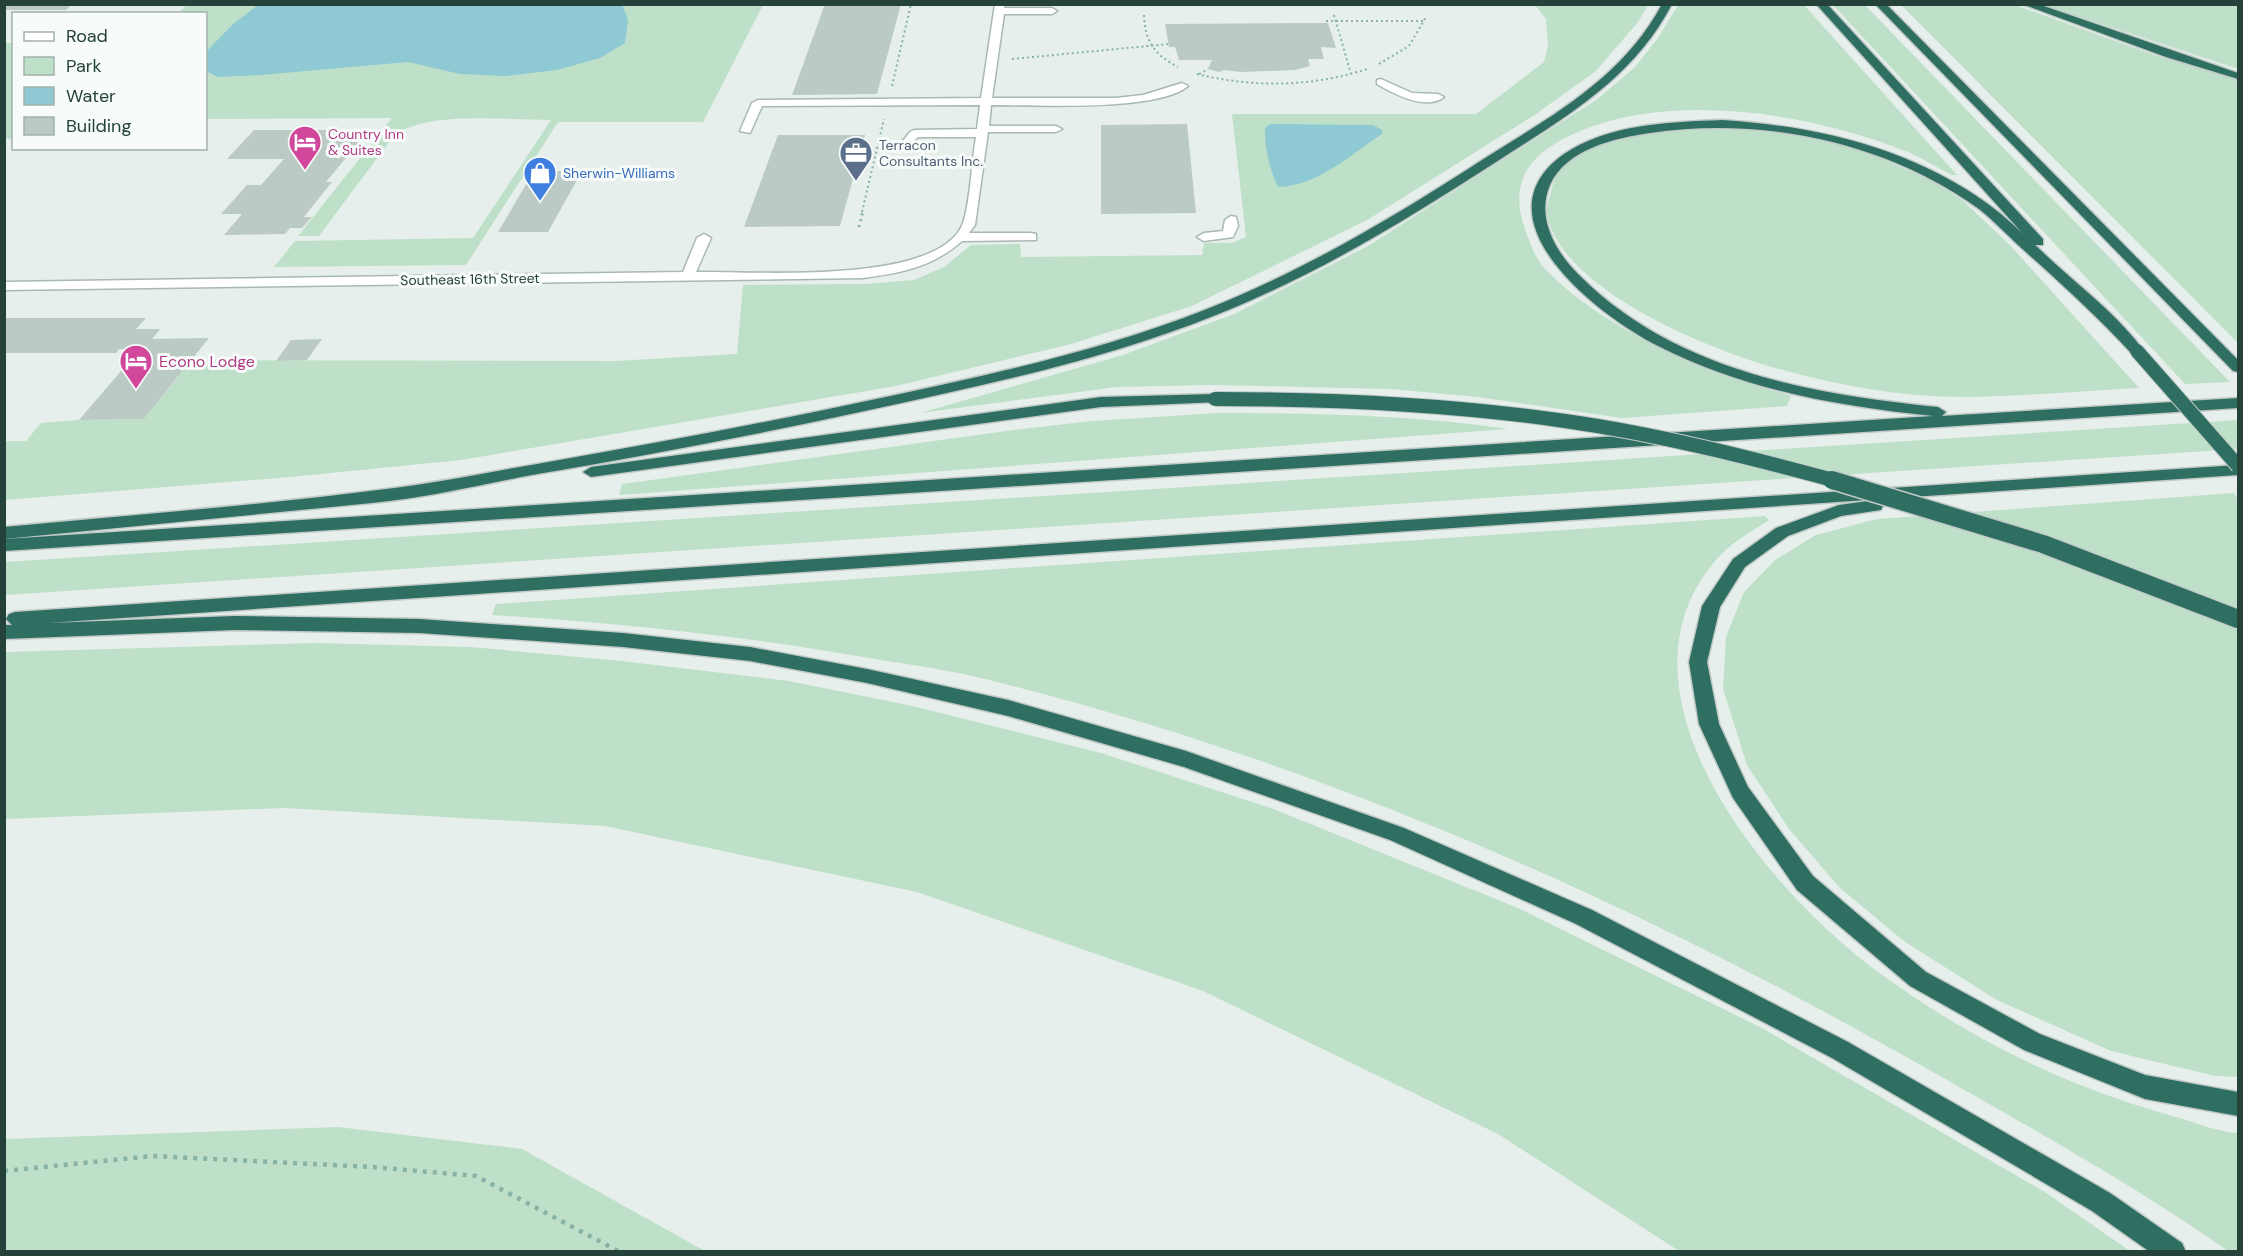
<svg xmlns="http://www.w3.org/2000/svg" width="2243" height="1256" viewBox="0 0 2243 1256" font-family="'DM Sans',sans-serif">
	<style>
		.green { fill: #bfe0c8 }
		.water { fill: #8ec9d4 }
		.building { fill: #bbcac4 }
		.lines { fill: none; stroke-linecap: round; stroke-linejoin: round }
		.minor-casing { stroke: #a8b8b2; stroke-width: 3 }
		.highway-casing { stroke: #c2cac8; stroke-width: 3 }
		.path-far2 { stroke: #86b3a5; stroke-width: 2; stroke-dasharray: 2 3; stroke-linecap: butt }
		.path-far1 { stroke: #86b3a5; stroke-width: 3; stroke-dasharray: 2 4; stroke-linecap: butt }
		.path { stroke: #86b3a5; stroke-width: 4.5; stroke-dasharray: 4 6; stroke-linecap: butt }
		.minor { fill: #fff; fill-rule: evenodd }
		.highway { fill: #2f6f62; fill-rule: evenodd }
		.highway-bridge-far1-casing { stroke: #c2cac8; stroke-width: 16; stroke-linecap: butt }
		.highway-bridge-casing { stroke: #c2cac8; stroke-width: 21; stroke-linecap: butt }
		.highway-bridge-far1 { stroke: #2f6f62; stroke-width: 14 }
		.highway-bridge { stroke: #2f6f62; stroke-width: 18 }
		.labels { text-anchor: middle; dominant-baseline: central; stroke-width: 6; stroke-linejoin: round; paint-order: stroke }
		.far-hotel-label { font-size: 14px; fill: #b23c85; stroke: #f7fbf9; text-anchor: start }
		.far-service-label { font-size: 14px; fill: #4e5e75; stroke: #f7fbf9; text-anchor: start }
		.far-shop-label { font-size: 14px; fill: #366cbe; stroke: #f7fbf9; text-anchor: start }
		.far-street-label { font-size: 14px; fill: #24423a; stroke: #f7fbf9 }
		.hotel-label { font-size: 16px; fill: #b23c85; stroke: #f7fbf9; text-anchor: start }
	</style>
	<rect width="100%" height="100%" fill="#e6efeb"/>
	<!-- green -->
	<g class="green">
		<path d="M 188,4 L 763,5 L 703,122 L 558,122 L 466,265 L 274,267 L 295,241 L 473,238 L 551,120 C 504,120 437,111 396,133 L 319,236 L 298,236 L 392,118 L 206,119 L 206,14 L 177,14 Z"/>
		<path d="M 1535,5 L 1648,5 L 1638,22 L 1596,71 L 1536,114 L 1369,219 L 1192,306 L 1071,344 L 896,386 L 461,460 L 291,477 L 5,500 L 5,441 L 26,441 L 41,423 L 79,420 L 144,419 L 192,360 L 615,361 L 737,354 L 743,285 L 865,284 L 914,280 L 944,267 L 971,245 L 1020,244 L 1021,257 L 1202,255 L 1204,243 L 1232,243 L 1246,237 L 1232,114 L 1476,114 L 1544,62 L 1548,45 L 1546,19 Z"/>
		<path d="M 1678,5 L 1804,5 L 1957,175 L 1952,175 C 1937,168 1923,158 1908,152 C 1813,114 1677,91 1580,131 C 1559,140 1531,155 1523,179 C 1517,194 1519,208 1523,223 C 1528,239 1535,259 1547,271 C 1608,333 1709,372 1791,396 L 1787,406 L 1622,418 L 1478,397 L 1390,389 L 1212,385 L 1117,387 L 920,413 L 1123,355 L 1234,314 L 1368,246 L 1596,100 L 1635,67 L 1658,38 Z"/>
		<path d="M 1833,5 L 1865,5 L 2230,382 L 2185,384 Z"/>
		<path d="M 1901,5 L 2015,5 L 2157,56 L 2238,79 L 2238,343 Z"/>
		<path d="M 2044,5 L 2238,5 L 2238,69 Z"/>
		<path d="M 5,43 L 13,43 L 13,140 L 5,138 Z"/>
		<path d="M 1734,124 L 1824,139 L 1860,149 L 1930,180 L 1961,199 L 2009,244 L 2139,388 C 2083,391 2027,396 1971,397 C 1906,398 1838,386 1775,368 C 1709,349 1561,290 1547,214 C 1546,207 1549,199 1551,192 C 1556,162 1590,144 1617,137 C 1628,133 1641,134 1653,132 C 1680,130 1707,127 1734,124 Z"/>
		<path d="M 1217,413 C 1314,413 1412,415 1508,429 L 619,495 L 622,484 L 1006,431 L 1092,421 Z"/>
		<path d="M 2238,420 L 2238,449 L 5,595 L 5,562 Z"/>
		<path d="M 2234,493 L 2238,499 L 2238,1077 L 2215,1076 L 2111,1051 L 1997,1000 L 1905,942 L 1840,888 L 1789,829 L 1747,765 L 1723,689 L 1726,637 L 1744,592 L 1775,560 L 1816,535 L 1877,519 Z"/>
		<path d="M 1765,516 L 1769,520 C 1751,532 1730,543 1716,560 C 1600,694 1772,896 1881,974 C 1970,1039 2067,1087 2173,1116 C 2194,1122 2217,1132 2238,1133 L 2238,1251 L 2228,1251 C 2138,1188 2042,1134 1947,1080 C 1642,905 1319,760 977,677 C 938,668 897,663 857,656 C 735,635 615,623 492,615 L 496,604 Z"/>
		<path d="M 314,643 L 471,647 L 622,661 L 789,681 L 908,705 L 1101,753 L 1271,808 L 1518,908 L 1760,1027 L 2045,1192 L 2130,1251 L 1679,1251 L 1498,1134 L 1203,991 L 917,892 L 605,826 L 284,808 L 5,819 L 5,652 Z"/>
		<path d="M 338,1127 L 522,1149 L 705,1251 L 5,1251 L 5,1139 Z"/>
	</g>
	<!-- water -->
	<g class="water">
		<path d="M 622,4 L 628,20 L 625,43 L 600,58 L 557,70 L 505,76 L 460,74 L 408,62 L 261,75 L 218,77 L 206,71 L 206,52 L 233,24 L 258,5 Z"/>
		<path d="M 1270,124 L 1373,125 L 1382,130 L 1382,134 C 1350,155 1318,186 1278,187 C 1269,168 1265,149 1265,128 Z"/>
	</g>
	<!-- building -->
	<g class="building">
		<path d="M 4,4 L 72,4 L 66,10 L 4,10 Z"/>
		<path d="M 825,4 L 901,4 L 877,94 L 792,95 Z"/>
		<path d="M 1328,23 L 1336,48 L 1321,47 L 1324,59 L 1308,59 L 1310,66 L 1295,70 L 1241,72 L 1224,70 L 1219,72 L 1208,69 L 1212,60 L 1179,60 L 1175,47 L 1169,47 L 1165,24 Z"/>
		<path d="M 1187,124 L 1196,213 L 1101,214 L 1101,125 Z"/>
		<path d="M 254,130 L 369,130 L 326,182 L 332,182 L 304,217 L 312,217 L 302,228 L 290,228 L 285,234 L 224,235 L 242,214 L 221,214 L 247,185 L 261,185 L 284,159 L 227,159 Z"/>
		<path d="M 778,135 L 865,135 L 840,226 L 744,227 Z"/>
		<path d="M 534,171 L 582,171 L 548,232 L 498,232 Z"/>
		<path d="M 4,318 L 146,318 L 136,329 L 160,329 L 152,339 L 209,338 L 144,419 L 79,420 L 140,349 L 119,349 L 116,353 L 4,353 Z"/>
		<path d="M 322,339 L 307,360 L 276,361 L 291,340 Z"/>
	</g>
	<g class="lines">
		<!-- minor casing -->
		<g class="minor-casing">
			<g id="minor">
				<path d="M 995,4 L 1005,4 L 1004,8 L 1052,8 L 1057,11 L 1052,14 L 1004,14 L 992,98 L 1116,98 L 1143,95 L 1182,83 L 1188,86 C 1158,112 1033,105 991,105 L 989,126 L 1056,126 L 1062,129 L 1056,132 L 988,132 L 975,225 L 969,233 L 1031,233 L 1036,234 L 1036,240 L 962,241 C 933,267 901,273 863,278 L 4,290 L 4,282 L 683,272 L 697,238 L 704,234 L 711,238 L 696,272 C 752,271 940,286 963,223 C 970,204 972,159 976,137 L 918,137 L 909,145 L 903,141 L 910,132 L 914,130 L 977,129 L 980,105 L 762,106 L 750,133 L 740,131 L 752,103 L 758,100 L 981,98 Z"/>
				<path d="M 1381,79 L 1412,93 L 1438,94 L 1444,97 C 1426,111 1394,94 1377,84 L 1377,80 Z"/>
				<path d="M 1231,216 L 1236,217 L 1238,226 L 1233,237 L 1204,241 L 1197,237 L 1204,233 L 1223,231 L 1225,220 Z"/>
			</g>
		</g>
		<!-- highway casing -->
		<g class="highway-casing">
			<g id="highway">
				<path d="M 1662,4 L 1672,4 C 1633,80 1562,119 1493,164 C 1404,221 1315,276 1216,315 C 1102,361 980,386 860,412 C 751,436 642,456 532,475 C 480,485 426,498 372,503 C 250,515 127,527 4,539 L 4,527 C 129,515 254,506 378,490 C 431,484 484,473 537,464 C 646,445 754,425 862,402 C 978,377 1096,353 1207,309 C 1305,270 1394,217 1482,160 C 1550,117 1623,78 1662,4 Z"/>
				<path d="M 1816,4 L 1827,4 L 2043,239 L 2043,245 L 2033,245 Z"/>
				<path d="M 1875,4 L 1886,4 L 2238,360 L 2238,372 L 2233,371 Z"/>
				<path d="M 2022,4 L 2038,4 L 2238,73 L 2238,79 L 2166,57 Z"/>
				<path d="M 1722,120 C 1816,126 1911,148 1988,204 C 2014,223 2036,247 2060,268 C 2089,294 2121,319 2144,351 L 2137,355 L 2132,354 C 2096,315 2057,280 2018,245 C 2005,233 1993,220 1979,209 C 1886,142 1763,116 1650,133 C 1615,138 1566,149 1550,185 C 1536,217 1555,251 1578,274 C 1673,370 1809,394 1938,407 L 1946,412 L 1942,416 L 2238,398 L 2238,408 L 4,551 L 4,539 L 1933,416 C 1837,406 1745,390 1658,346 C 1600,317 1472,219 1564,154 C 1608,124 1670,122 1722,120 Z"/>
				<path d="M 1215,394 L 1220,396 L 1223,399 L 1220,402 L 1101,407 L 591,477 L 583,472 L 591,467 L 1101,397 Z"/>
				<path d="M 2238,465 L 2238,475 L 48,623 L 235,616 L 419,619 L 623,633 L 750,647 L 867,669 L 1008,700 L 1186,751 L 1404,828 L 1592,910 L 1848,1042 L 2110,1193 L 2182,1243 L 2186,1252 L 2150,1252 L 2092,1211 L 1832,1058 L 1576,924 L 1390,840 L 1184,767 L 1008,716 L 867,683 L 750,661 L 623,647 L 419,633 L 235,630 L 4,639 L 4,625 L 12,625 L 6,619 L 9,614 L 15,612 Z"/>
				<path d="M 1875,500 L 1881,502 L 1883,506 L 1881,510 L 1841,516 L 1788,536 L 1745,567 L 1720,607 L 1707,662 L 1719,724 L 1748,787 L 1813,876 L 1926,972 L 2040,1034 L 2145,1075 L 2238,1092 L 2238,1116 L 2145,1099 L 2024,1050 L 1910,986 L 1797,890 L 1733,798 L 1699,724 L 1689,662 L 1702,606 L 1733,559 L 1776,528 L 1839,505 Z"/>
			</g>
		</g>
		<!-- path-far2 -->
		<g class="path-far2">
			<path d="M 1144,15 C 1145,42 1155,55 1178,67"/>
			<path d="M 1334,15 L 1351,74"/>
			<path d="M 1326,21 L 1425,21"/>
			<path d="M 1012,59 L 1169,44"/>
			<path d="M 1379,64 L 1409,46 L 1426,17"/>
			<path d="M 1197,74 C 1254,88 1312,87 1367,69"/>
			<path d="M 1199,74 L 1208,69"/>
			<path d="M 892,86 L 911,4"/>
			<path d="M 862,212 L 884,119"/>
		</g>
		<!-- path-far1 -->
		<path class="path-far1" d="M 859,227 L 863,211"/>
		<!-- path -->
		<path class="path" d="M 4,1171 L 153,1156 L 372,1167 L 476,1176 L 620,1252"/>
		<!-- minor -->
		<use href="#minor" class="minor"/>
		<!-- highway -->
		<use href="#highway" class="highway"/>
		<!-- highway-bridge-far1 casing -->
		<g class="highway-bridge-far1-casing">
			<g id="highway-bridge-far1">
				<path d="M 2137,351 L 2238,466"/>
				<path d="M 1215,399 C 1332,399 1449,404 1565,421 C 1657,434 1748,457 1837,481"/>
			</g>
		</g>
		<!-- highway-bridge casing -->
		<g class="highway-bridge-casing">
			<path id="highway-bridge" d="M 1832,480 L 2043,544 L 2238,619"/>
		</g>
		<!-- highway-bridge-far1 -->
		<use href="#highway-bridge-far1" class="highway-bridge-far1"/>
		<!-- highway-bridge -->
		<use href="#highway-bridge" class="highway-bridge"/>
	</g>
	<!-- icons -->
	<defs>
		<g id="hotel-pin" transform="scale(1.725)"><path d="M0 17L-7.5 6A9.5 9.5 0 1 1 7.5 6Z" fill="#d1479c" stroke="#f7fbf9"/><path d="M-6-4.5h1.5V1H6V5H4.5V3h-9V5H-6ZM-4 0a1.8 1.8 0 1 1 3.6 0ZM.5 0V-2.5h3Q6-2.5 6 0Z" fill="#fff"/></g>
		<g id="office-pin" transform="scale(1.725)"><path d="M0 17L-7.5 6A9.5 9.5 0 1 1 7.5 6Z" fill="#5c6f8a" stroke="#f7fbf9"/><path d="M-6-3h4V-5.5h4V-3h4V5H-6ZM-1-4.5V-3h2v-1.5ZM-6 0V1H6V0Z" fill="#fff"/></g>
		<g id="shop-pin" transform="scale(1.725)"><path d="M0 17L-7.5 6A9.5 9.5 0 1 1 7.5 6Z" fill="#3f7fe0" stroke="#f7fbf9"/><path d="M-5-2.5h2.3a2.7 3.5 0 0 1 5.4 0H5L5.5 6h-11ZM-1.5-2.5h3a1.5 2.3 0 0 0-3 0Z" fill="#fff"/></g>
	</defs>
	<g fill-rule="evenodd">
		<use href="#hotel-pin" x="305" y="142"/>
		<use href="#office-pin" x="856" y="153"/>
		<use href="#shop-pin" x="540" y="173"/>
		<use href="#hotel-pin" x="136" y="361"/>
	</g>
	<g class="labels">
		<!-- far-hotel labels -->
		<g class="far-hotel-label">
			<text x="328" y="134">Country Inn<tspan x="328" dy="16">&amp; Suites</tspan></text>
		</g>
		<!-- far-service labels -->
		<g class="far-service-label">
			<text x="879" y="145">Terracon<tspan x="879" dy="16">Consultants Inc.</tspan></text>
		</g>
		<!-- far-shop labels -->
		<g class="far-shop-label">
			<text x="563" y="173">Sherwin-Williams</text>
		</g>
		<!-- far-street labels -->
		<g class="far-street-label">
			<text transform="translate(470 279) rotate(-1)">Southeast 16th Street</text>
		</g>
		<!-- hotel labels -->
		<g class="hotel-label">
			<text x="159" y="361">Econo Lodge</text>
		</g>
	</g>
	<!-- border -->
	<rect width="2243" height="1256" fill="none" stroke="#24423a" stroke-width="12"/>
	<!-- legend -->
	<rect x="12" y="12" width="195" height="138" fill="#f7fbf9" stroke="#a3b1ad" stroke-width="1.5"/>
	<rect x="24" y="32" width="30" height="9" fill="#ffffff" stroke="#a3b1ad" stroke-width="1.5"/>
	<text x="66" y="42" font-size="18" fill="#24423a">Road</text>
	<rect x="24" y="57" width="30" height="18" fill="#bfe0c8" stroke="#a3b1ad" stroke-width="1.5"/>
	<text x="66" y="72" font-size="18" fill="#24423a">Park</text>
	<rect x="24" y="87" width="30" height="18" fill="#8ec9d4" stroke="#a3b1ad" stroke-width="1.5"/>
	<text x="66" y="102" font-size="18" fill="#24423a">Water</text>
	<rect x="24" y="117" width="30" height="18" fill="#bbcac4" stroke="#a3b1ad" stroke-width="1.5"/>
	<text x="66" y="132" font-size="18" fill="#24423a">Building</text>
</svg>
